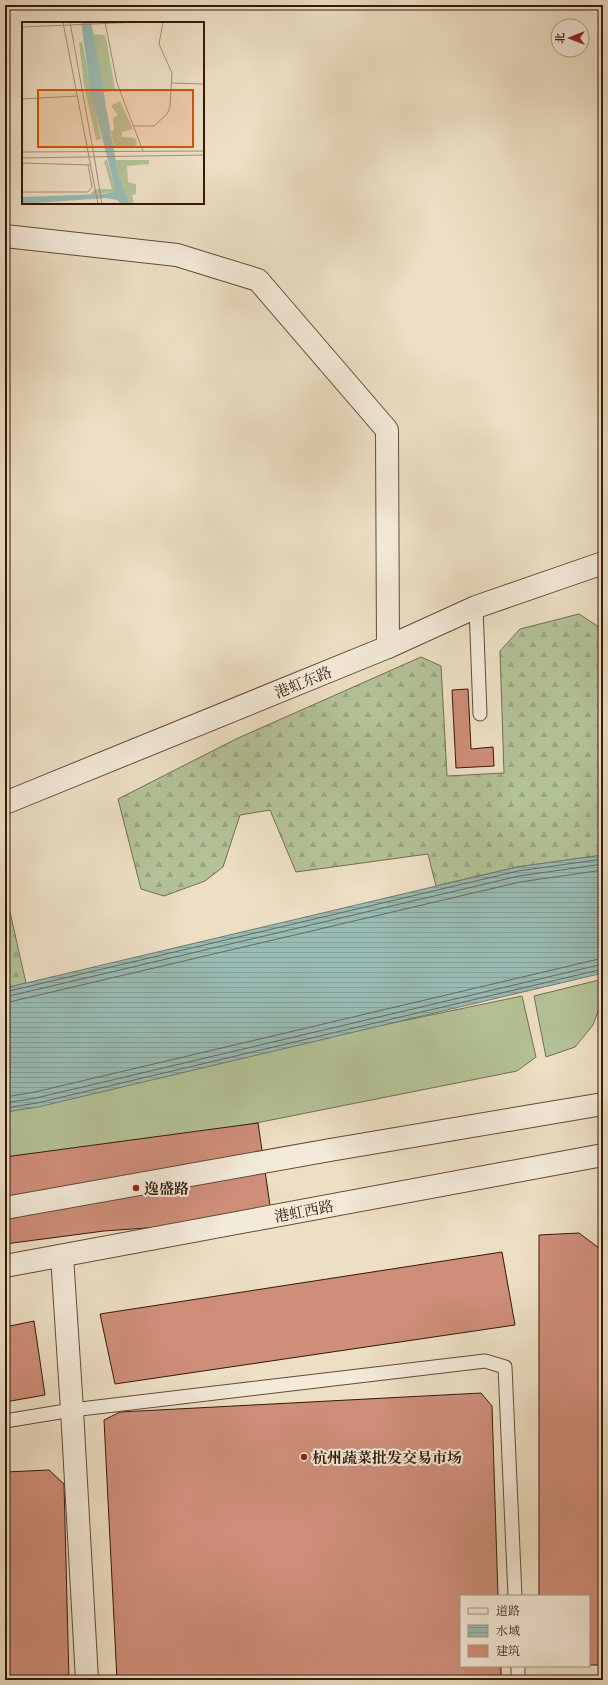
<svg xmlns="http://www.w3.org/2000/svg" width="608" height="1685" viewBox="0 0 608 1685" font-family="'EB Garamond','Noto Serif SC',serif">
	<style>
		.grass { fill: #b4c297; stroke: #756d50 }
		.forest { fill: url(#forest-firs); stroke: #756d50 }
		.water { fill: url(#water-rules); stroke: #717a70 }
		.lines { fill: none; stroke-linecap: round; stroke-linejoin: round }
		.shore { stroke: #686a5e; stroke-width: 1 }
		.building { fill: #cf8e7a; stroke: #361808 }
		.service-casing { stroke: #644a37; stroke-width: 15 }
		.minor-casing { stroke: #644a37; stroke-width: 24 }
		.tertiary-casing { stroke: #644a37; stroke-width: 24 }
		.service { stroke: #f3ead9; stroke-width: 13 }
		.minor { stroke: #f3ead9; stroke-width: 22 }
		.tertiary { stroke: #f3ead9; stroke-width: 22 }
		.poi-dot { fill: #8f2418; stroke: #f3ead9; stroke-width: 1.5 }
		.labels { text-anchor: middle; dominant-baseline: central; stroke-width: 4; stroke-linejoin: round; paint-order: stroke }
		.street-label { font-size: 15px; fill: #361808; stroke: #f3ead9 }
		.poi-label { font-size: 15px; font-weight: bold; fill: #361808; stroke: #f3ead9; text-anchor: start }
		.inset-road { fill: none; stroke: #a48f79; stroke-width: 1 }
		.view { fill: #d6520c; fill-opacity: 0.15; stroke: #d6520c; stroke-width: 2 }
		.inset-edge { fill: none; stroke: #361808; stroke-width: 2 }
	</style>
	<defs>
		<pattern id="forest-firs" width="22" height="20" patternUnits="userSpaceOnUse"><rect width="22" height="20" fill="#b4c297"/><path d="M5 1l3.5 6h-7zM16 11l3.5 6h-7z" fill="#9ba681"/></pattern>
		<pattern id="water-rules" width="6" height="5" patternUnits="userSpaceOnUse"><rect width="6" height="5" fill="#99bcb5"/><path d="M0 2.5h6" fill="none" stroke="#84a19a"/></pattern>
	</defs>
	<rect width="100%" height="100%" fill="#eddfc4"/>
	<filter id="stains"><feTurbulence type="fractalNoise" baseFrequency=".005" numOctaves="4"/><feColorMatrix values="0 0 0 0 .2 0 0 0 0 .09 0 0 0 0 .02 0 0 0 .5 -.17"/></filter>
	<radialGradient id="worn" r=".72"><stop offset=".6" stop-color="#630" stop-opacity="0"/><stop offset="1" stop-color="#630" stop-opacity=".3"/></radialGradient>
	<!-- grass -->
	<g class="grass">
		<path d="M 603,979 L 603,998 L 593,1025 L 575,1047 L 546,1057 L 534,996 Z"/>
		<path d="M 522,996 L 536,1057 L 517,1071 L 5,1173 L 5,1112 L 10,1112 L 33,1098 Z"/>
	</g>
	<!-- forest -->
	<g class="forest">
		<path d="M 579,614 L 599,627 L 603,635 L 603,855 L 517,867 L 436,886 L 428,854 L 296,872 L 270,810 L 240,815 L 223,867 L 205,881 L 164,896 L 141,889 L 118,799 L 236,739 L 421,657 L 441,666 L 447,776 L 504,773 L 500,651 L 520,629 Z"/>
		<path d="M 5,890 L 26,983 L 5,988 Z"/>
	</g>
	<!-- water -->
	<path class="water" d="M 603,855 L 603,973 L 38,1107 L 5,1112 L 5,988 L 517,867 Z"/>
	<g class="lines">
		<!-- shore -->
		<g class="shore">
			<path d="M 5,992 L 518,871 L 603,859"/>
			<path d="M 5,997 L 519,876 L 603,864"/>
			<path d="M 5,1003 L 520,882 L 603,870"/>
			<path d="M 5,1097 L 35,1092 L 603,958"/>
			<path d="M 5,1103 L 36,1098 L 603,964"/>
			<path d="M 5,1108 L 37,1103 L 603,969"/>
		</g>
	</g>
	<!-- building -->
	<g class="building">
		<path d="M 468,689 L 471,749 L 493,747 L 494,766 L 456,768 L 452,690 Z"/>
		<path d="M 258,1123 L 272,1219 L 104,1231 L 5,1244 L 5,1157 Z"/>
		<path d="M 579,1233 L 603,1251 L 603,1665 L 589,1665 L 589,1596 L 539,1596 L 539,1235 Z"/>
		<path d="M 502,1252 L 515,1325 L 115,1384 L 100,1314 Z"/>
		<path d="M 34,1321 L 45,1395 L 5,1402 L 5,1327 Z"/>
		<path d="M 481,1393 L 492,1406 L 498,1596 L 461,1596 L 461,1666 L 501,1666 L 501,1680 L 117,1680 L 104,1420 L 120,1412 Z"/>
		<path d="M 49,1470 L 64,1484 L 69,1680 L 5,1680 L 5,1472 Z"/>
	</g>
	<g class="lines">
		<!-- service casing -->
		<g class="service-casing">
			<g id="service">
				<path d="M 476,607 L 480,714"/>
				<path d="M 5,1421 L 72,1410 L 485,1361 L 505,1367 L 515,1596"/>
				<path d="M 518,1666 L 518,1680"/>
			</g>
		</g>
		<!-- minor casing -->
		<g class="minor-casing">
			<g id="minor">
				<path d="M 5,236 L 177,255 L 258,280 L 387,430 L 388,647"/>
				<path d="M 62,1256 L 72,1410 L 87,1680"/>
			</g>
		</g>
		<!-- tertiary casing -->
		<g class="tertiary-casing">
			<g id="tertiary">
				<path d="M 5,803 L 388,647 L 476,607 L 603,563"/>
				<path d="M 5,1208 L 330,1150 L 603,1104"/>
				<path d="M 5,1266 L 603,1155"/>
			</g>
		</g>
		<!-- service -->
		<use href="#service" class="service"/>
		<!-- minor -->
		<use href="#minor" class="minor"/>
		<!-- tertiary -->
		<use href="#tertiary" class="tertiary"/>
	</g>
	<!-- markers -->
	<g class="poi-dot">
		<circle cx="136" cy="1188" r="4"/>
		<circle cx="304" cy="1457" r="4"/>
	</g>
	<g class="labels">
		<!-- street labels -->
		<g class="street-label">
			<text transform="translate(303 682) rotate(-22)">港虹东路</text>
			<text transform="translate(304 1211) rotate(-11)">港虹西路</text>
		</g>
		<!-- poi labels -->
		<g class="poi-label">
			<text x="144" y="1188">逸盛路</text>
			<text x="312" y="1457">杭州蔬菜批发交易市场</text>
		</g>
	</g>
	<!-- overview -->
	<g transform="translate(22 22)">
		<rect width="182" height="182" fill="#eddfc4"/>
		<path d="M 57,20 L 60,20 L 79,117 L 74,118 L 62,63 Z" fill="#b4c297"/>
		<path d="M 70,12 L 82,13 L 84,16 L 93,67 L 91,68 L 80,71 ZM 98,79 L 111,107 L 100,110 L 100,115 L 113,116 L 115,122 L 111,125 L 92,124 L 89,109 L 92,108 L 91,96 L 96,93 L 89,84 ZM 85,138 L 93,166 L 91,170 L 68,173 L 73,167 L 90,167 L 82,139 ZM 94,138 L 127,138 L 127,142 L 105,144 L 106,160 L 114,162 L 114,172 L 110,173 L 112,182 L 108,182 L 96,151 Z" fill="#b4c297"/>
		<path d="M 59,0 L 69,0 L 96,151 L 108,182 L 99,182 L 95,178 L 84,176 L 0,182 L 0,175 L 83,172 L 91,170 L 93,166 L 69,72 Z" fill="#99bcb5"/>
		<path class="inset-road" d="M 41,0 L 67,135M 48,0 L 72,134M 83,0 L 95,61 L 121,129M 0,5 L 118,0M 150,61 L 182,62M 0,77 L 55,74M 111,104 L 132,104 L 145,92 L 148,85 L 150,51 L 137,22 L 141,0M 0,130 L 182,129M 72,134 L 80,182M 67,135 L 76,182M 0,136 L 182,133M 0,141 L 68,143M 0,170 L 66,170 L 70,165 L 66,143"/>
		<path class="view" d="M 16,68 L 171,68 L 171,125 L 16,125 Z"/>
		<rect width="182" height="182" class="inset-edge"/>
	</g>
	<!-- margin -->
	<rect width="608" height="1685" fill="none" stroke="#eddfc4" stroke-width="20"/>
	<rect x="6" y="6" width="596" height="1673" fill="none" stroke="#361808" stroke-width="2"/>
	<rect x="10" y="10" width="588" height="1665" fill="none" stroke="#361808"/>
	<!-- legend -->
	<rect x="460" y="1595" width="130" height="72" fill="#f3ead9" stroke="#a79685"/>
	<rect x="468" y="1608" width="20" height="6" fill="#f3ead9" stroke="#a79685"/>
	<text x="496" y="1615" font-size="12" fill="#361808">道路</text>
	<rect x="468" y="1625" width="20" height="12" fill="url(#water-rules)" stroke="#a79685"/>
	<text x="496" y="1635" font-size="12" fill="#361808">水域</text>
	<rect x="468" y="1645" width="20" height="12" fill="#cf8e7a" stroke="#a79685"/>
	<text x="496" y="1655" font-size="12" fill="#361808">建筑</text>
	<!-- north arrow -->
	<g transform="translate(570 38) rotate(270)"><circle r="19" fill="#f3ead9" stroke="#a79685"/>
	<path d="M0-3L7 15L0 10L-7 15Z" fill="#8f2418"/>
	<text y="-6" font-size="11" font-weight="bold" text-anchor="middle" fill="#361808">北</text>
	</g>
	<rect width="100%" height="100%" filter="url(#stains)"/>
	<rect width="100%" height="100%" fill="url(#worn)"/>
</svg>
